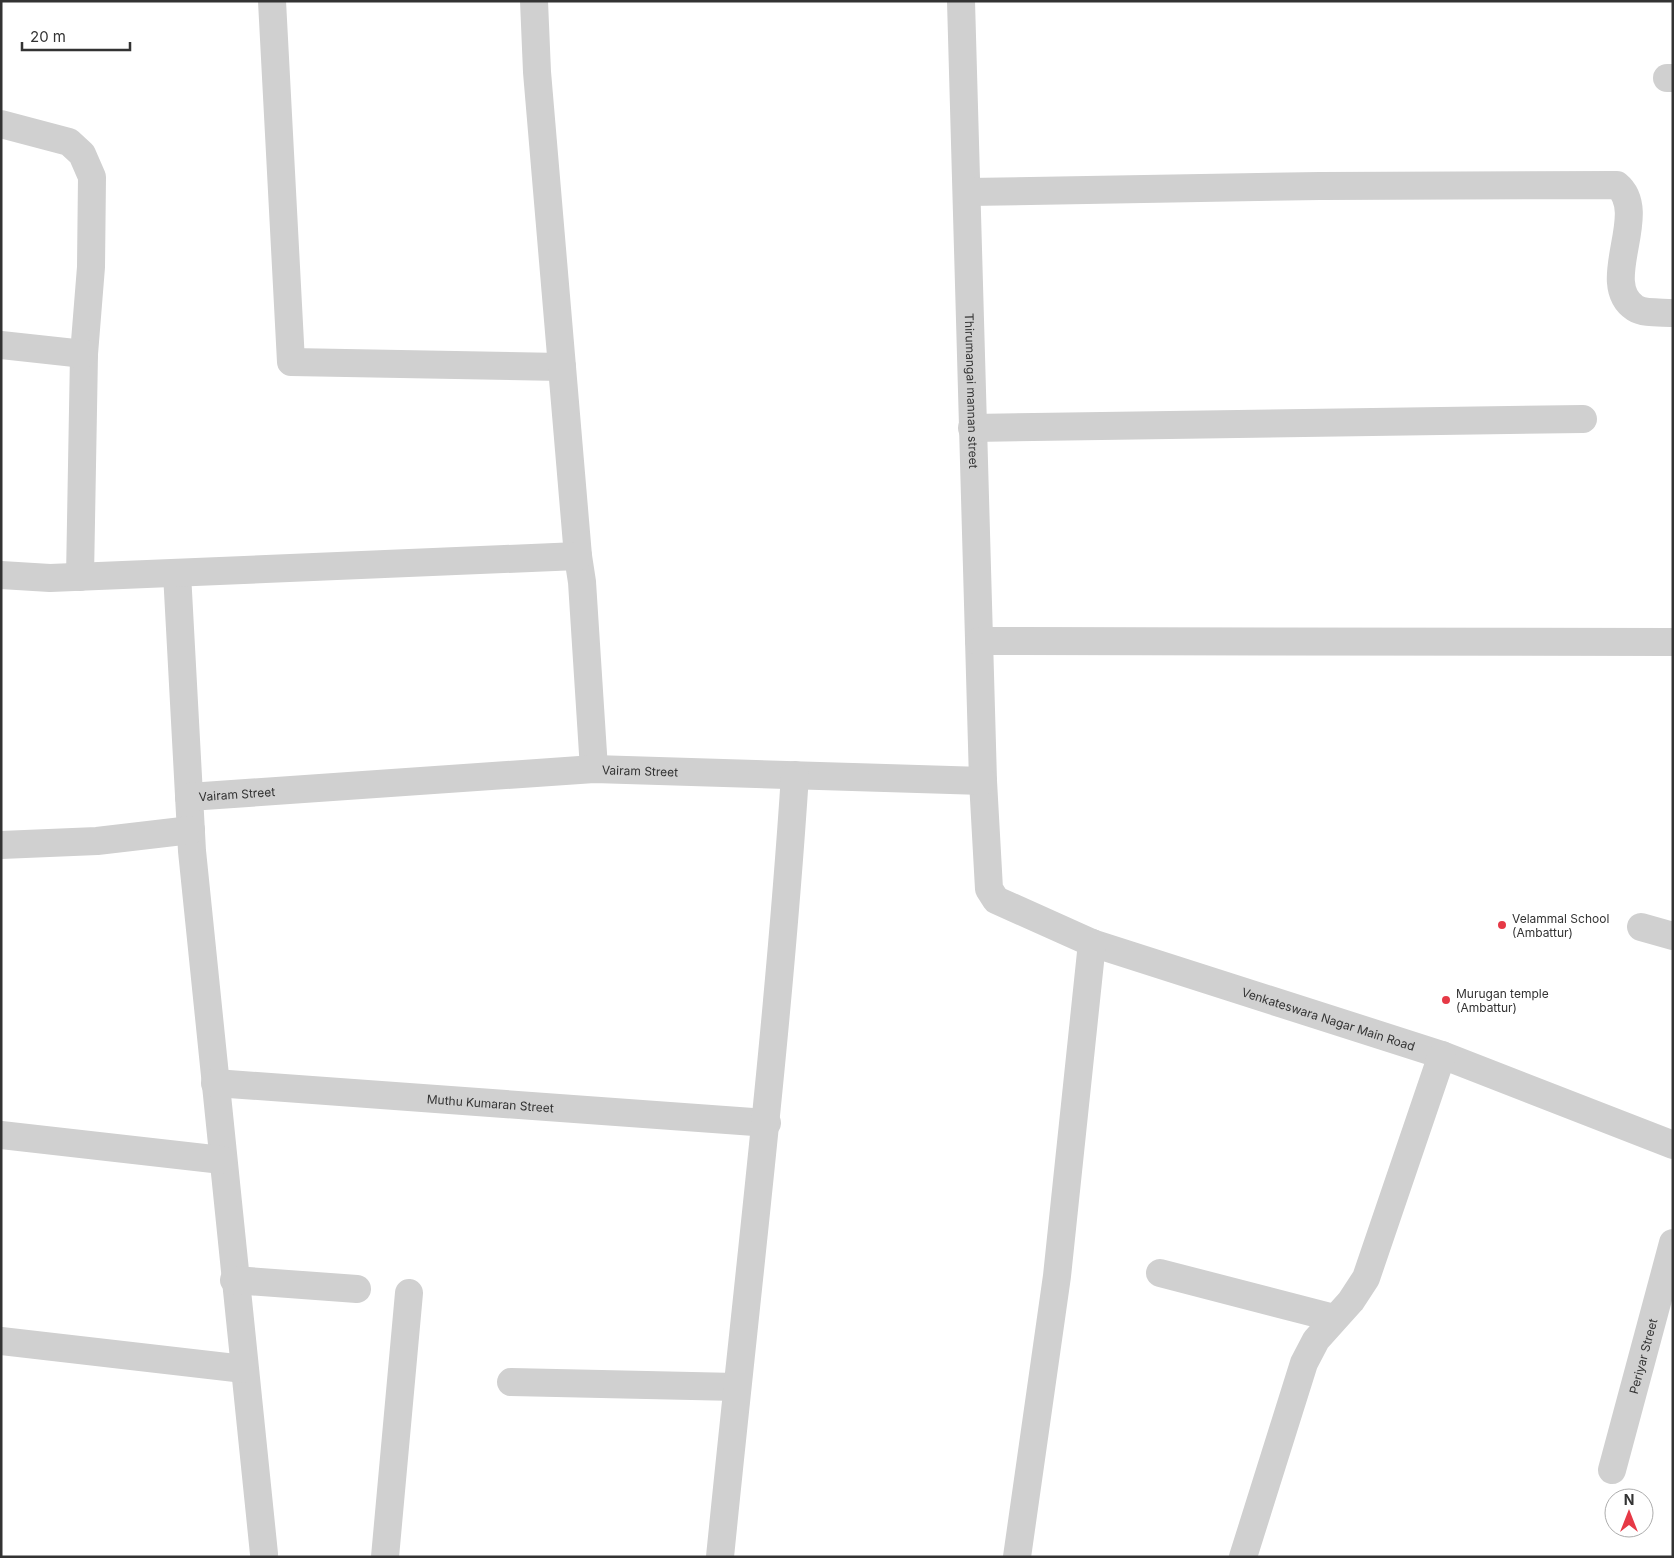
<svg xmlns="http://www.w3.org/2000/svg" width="1674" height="1558" viewBox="0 0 1674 1558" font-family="Inter,sans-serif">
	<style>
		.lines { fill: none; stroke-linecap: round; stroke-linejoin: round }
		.street { stroke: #d0d0d0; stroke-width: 28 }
		.poi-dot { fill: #e63946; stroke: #fff; stroke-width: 2 }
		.labels { text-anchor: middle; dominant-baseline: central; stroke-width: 5; stroke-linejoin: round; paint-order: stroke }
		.street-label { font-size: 12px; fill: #333; stroke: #fff }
		.poi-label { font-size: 12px; fill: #333; stroke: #fff; text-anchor: start }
	</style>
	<rect width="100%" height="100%" fill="#fff"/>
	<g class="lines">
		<!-- street -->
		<g class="street">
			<path d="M 272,1 L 291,362 L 562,367"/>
			<path d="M 534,1 L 537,72 L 578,556 L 582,582 L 594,769"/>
			<path id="s1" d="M 961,1 L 983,781 L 989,889 L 996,900 L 1092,943 L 1442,1055 L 1673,1145"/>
			<path d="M 1667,78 L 1673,78"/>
			<path d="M 1,124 L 69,142 L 82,154 L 92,177 L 91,267 L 84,354 L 80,577"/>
			<path d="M 968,192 L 1320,186 L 1617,185 C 1651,213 1597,283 1635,308 C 1644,314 1662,312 1673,313"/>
			<path d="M 1,345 L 84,354"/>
			<path d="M 972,428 L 1583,419"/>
			<path d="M 177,573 L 192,851 L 264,1554"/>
			<path d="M 1,575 L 50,578 L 578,556"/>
			<path d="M 979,641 L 1673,642"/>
			<path id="s2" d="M 189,797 L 594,769 L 983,781"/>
			<path d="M 1,845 L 97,841 L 191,830"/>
			<path d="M 1641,927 L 1673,936"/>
			<path id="s3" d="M 215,1083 L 767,1123"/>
			<path d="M 1,1135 L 222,1160"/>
			<path d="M 1160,1273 L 1334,1318"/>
			<path d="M 234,1280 L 357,1289"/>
			<path d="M 1,1341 L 244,1369"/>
			<path d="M 511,1382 L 737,1387"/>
			<path id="s4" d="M 1612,1470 L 1673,1243"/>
			<path d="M 385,1557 L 409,1293"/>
			<path d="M 720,1557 C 746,1296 778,1036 795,775"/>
			<path d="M 1017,1557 L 1057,1276 L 1092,943"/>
			<path d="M 1243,1557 L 1304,1363 L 1316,1340 L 1351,1301 L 1366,1278 L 1442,1055"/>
		</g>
	</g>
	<!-- markers -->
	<g class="poi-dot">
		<circle cx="1502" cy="925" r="5"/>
		<circle cx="1446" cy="1000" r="5"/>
	</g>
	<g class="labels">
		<!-- street labels -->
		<g class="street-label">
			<text stroke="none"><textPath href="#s1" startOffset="390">Thirumangai mannan street</textPath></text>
			<text stroke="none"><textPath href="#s2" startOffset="452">Vairam Street</textPath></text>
			<text stroke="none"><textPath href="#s2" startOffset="48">Vairam Street</textPath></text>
			<text stroke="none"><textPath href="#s1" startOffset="1255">Venkateswara Nagar Main Road</textPath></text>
			<text stroke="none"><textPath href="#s3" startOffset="276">Muthu Kumaran Street</textPath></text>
			<text stroke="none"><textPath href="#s4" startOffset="118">Periyar Street</textPath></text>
		</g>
		<!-- poi labels -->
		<g class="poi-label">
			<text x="1512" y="918">Velammal School<tspan x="1512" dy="14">(Ambattur)</tspan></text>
			<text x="1456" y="993">Murugan temple<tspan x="1456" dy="14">(Ambattur)</tspan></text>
		</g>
	</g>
	<!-- border -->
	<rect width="1674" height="1558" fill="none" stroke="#333333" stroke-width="5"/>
	<!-- north arrow -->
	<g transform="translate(1629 1513)"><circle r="24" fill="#ffffff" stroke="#adadad"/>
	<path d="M0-4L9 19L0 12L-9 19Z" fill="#e63946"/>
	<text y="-8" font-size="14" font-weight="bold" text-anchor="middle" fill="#333333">N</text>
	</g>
	<!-- scale -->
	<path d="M22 42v8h108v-8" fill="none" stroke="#333333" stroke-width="2.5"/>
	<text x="30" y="42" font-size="15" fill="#333333" stroke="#ffffff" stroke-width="4" paint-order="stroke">20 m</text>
</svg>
